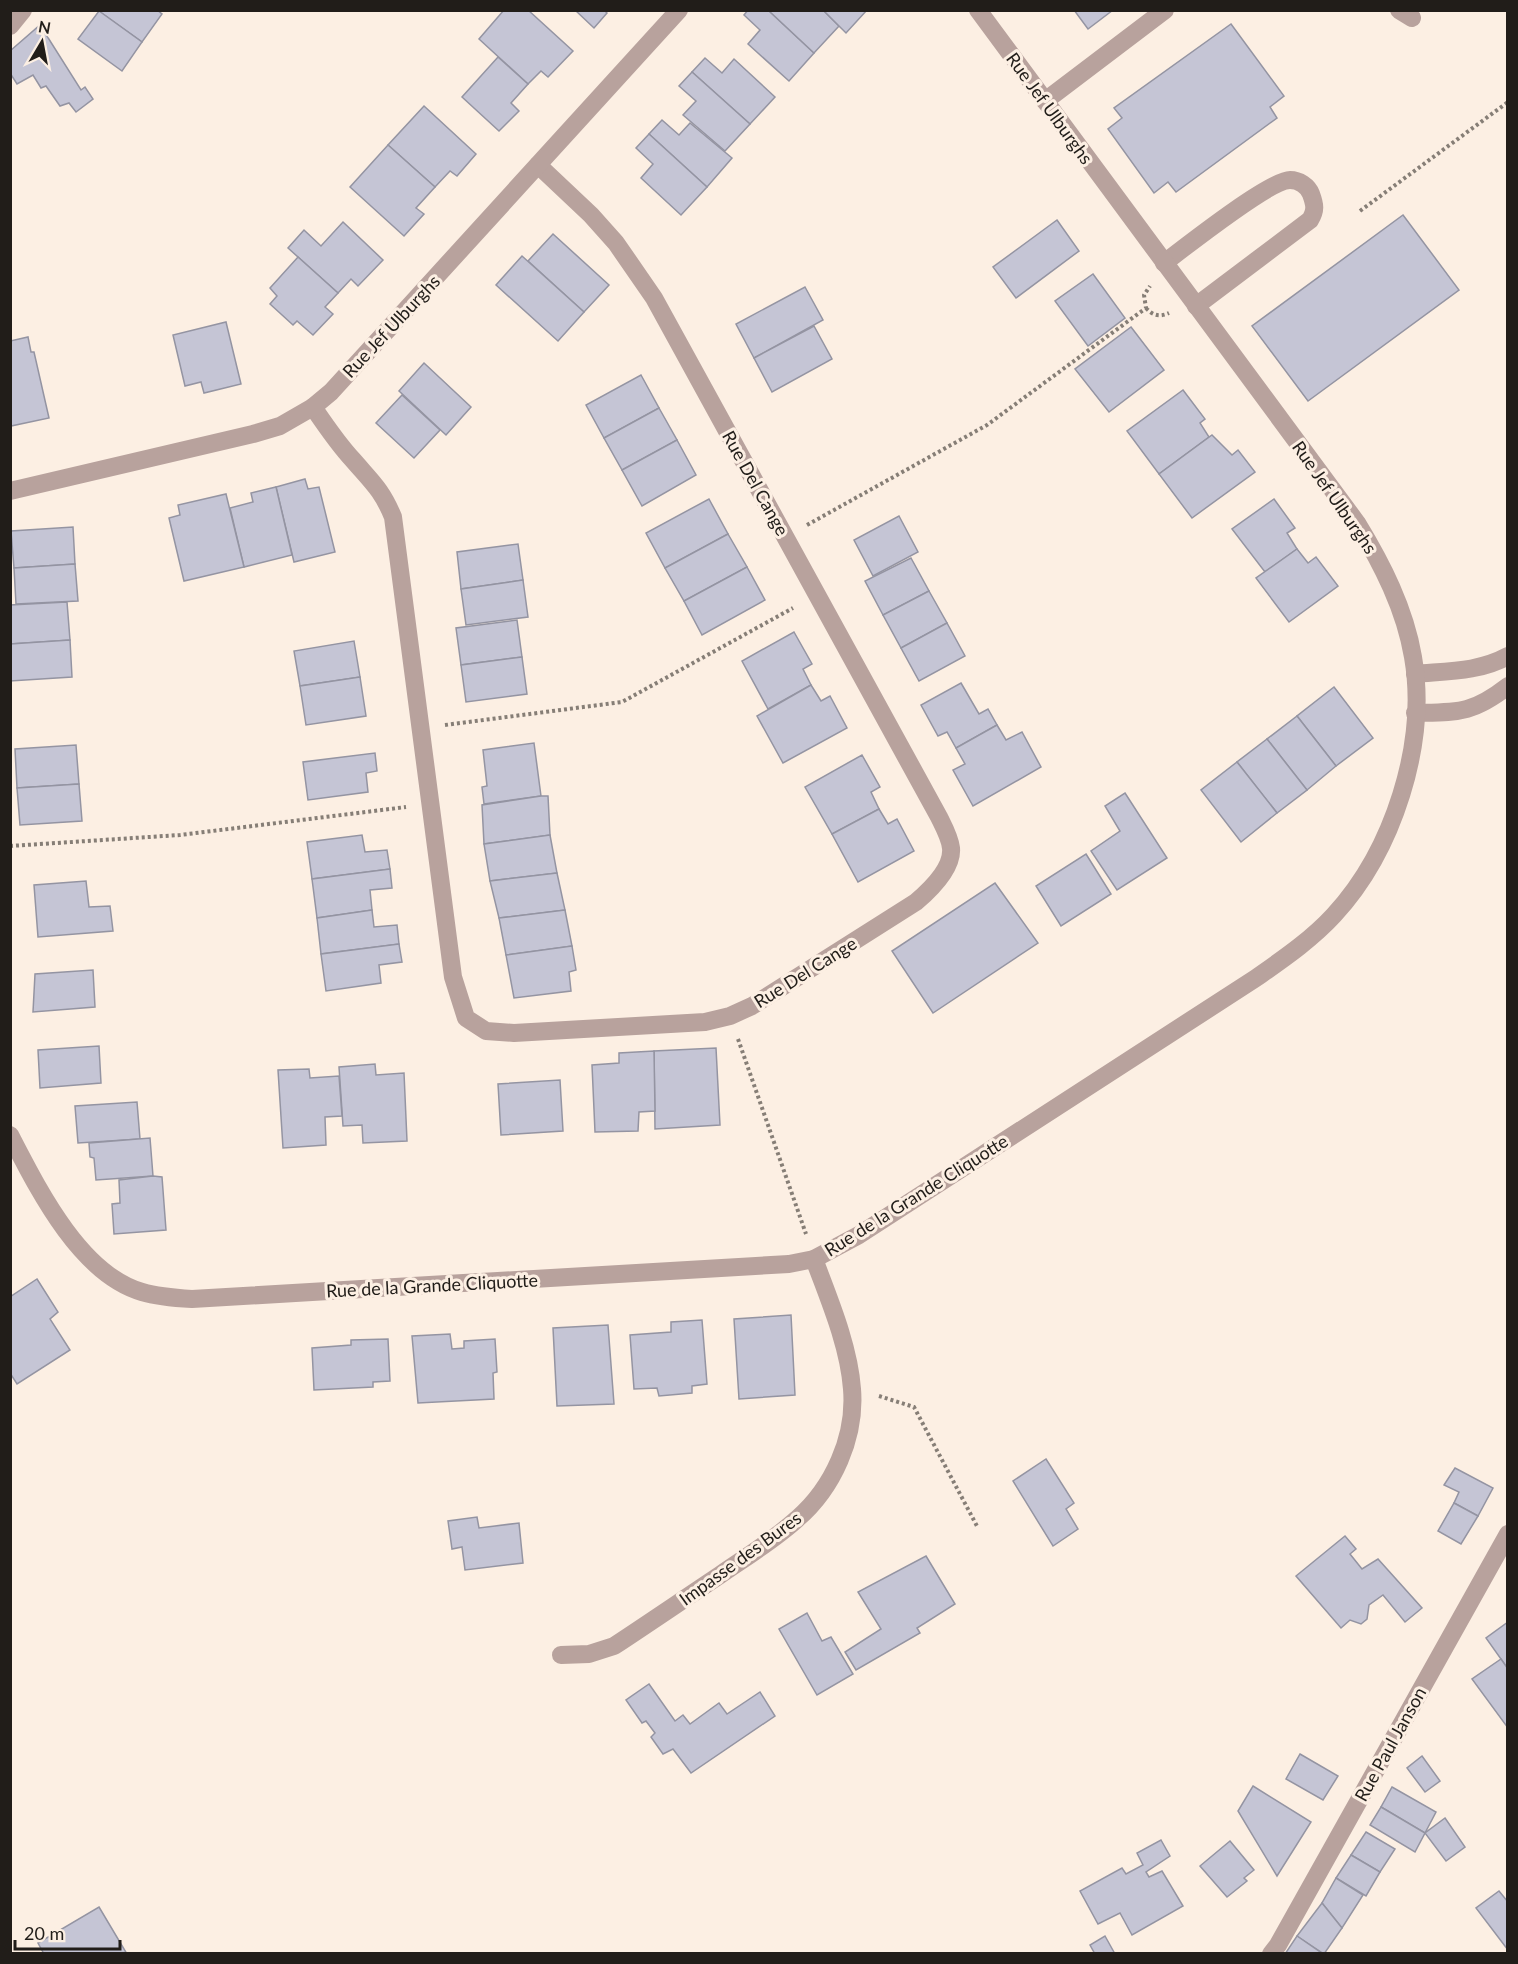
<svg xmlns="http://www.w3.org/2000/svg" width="1518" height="1964" viewBox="0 0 1518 1964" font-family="Lato,sans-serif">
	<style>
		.building { fill: #c5c5d5; stroke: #9494a2; stroke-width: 1.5 }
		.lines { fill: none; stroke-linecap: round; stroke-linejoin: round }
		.path { stroke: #867e76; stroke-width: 4; stroke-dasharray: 3 3; stroke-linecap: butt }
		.service { stroke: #b8a29d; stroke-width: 18 }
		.minor { stroke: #b8a29d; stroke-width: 18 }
		.tertiary { stroke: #b8a29d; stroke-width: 18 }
		.labels { text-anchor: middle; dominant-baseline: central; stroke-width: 6; stroke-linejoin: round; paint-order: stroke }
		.street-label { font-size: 18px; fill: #211d19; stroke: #fcefe3 }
	</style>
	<rect width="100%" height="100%" fill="#fcefe3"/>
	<!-- building -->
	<g class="building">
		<path d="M 157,10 L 162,14 L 142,42 L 99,11 Z"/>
		<path d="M 504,10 L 528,10 L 573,51 L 548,77 L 541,71 L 528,84 L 479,39 Z"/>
		<path d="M 575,10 L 604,10 L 607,13 L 594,28 Z"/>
		<path d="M 748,10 L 768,10 L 814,53 L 789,81 L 748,44 L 760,30 L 744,15 Z"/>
		<path d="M 768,10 L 823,10 L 839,26 L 814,53 Z"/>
		<path d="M 823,10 L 867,10 L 846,33 Z"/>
		<path d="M 1074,10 L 1113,10 L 1088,29 Z"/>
		<path d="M 99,11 L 142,42 L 122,71 L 78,39 Z"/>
		<path d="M 1231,24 L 1284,96 L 1270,107 L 1277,118 L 1176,192 L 1168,182 L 1154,193 L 1108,129 L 1122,118 L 1114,108 Z"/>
		<path d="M 40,25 L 81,90 L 85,87 L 93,99 L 76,112 L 69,103 L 60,106 L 46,86 L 41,88 L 33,75 L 17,84 L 10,73 L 10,51 Z"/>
		<path d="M 498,57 L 528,84 L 511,103 L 519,111 L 499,131 L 462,97 Z"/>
		<path d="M 705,58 L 722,73 L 734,59 L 775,97 L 750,124 L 692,72 Z"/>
		<path d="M 692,72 L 750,124 L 725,151 L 683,115 L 696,101 L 679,86 Z"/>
		<path d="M 424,106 L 476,154 L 457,176 L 450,171 L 435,187 L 388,145 Z"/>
		<path d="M 662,120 L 679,135 L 690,123 L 732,158 L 707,187 L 649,134 Z"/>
		<path d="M 649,134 L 707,187 L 681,215 L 641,178 L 653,164 L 636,148 Z"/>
		<path d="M 388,145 L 435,187 L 416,208 L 424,214 L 404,236 L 350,187 Z"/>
		<path d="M 1403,215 L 1459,290 L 1308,401 L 1252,326 Z"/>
		<path d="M 1057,220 L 1079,251 L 1016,298 L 993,267 Z"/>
		<path d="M 343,222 L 383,260 L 358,286 L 351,279 L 338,293 L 288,248 L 304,230 L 321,246 Z"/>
		<path d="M 553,234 L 609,285 L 584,312 L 528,261 Z"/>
		<path d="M 522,256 L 584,312 L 558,341 L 496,285 Z"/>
		<path d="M 298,257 L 338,293 L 325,307 L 333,314 L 313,335 L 297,321 L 293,325 L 270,304 L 277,296 L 270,288 Z"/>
		<path d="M 1093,274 L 1125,318 L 1088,346 L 1055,301 Z"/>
		<path d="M 805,287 L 823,320 L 754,358 L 736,324 Z"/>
		<path d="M 226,322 L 241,384 L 204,393 L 201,382 L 185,386 L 173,335 Z"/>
		<path d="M 814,326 L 832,359 L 772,392 L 754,358 Z"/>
		<path d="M 1131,327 L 1164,370 L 1109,412 L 1075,369 Z"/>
		<path d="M 28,337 L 31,352 L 34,352 L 49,418 L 11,426 L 10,341 Z"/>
		<path d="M 424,363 L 471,407 L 446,435 L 399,391 Z"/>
		<path d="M 641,375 L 659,408 L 604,438 L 586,405 Z"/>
		<path d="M 1183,390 L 1205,419 L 1200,423 L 1209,437 L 1159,474 L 1127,431 Z"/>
		<path d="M 402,395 L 440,430 L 414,458 L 376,423 Z"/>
		<path d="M 659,408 L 677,440 L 622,470 L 604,438 Z"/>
		<path d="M 1212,435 L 1232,455 L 1238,450 L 1255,472 L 1192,518 L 1159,474 Z"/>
		<path d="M 677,440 L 696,475 L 642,506 L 622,470 Z"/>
		<path d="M 305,479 L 308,489 L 319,487 L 335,552 L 294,562 L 276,487 Z"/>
		<path d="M 276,487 L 292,555 L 244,567 L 230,508 L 253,502 L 251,493 Z"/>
		<path d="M 226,494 L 244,567 L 184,581 L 169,518 L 180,515 L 178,505 Z"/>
		<path d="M 709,499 L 728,534 L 665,568 L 646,533 Z"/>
		<path d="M 1274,499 L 1295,528 L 1287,533 L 1297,549 L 1265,572 L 1232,529 Z"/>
		<path d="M 899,516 L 918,552 L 873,576 L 854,540 Z"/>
		<path d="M 73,527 L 75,564 L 14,568 L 11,531 Z"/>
		<path d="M 728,534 L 747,567 L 684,601 L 665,568 Z"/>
		<path d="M 518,544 L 523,580 L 461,589 L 457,552 Z"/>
		<path d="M 1297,549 L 1308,563 L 1316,557 L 1338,586 L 1289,622 L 1256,578 Z"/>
		<path d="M 911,558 L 929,591 L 883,615 L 865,581 Z"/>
		<path d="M 75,564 L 78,601 L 16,604 L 14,568 Z"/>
		<path d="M 747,567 L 765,600 L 702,635 L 684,601 Z"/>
		<path d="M 523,580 L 528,617 L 466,625 L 461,589 Z"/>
		<path d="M 929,591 L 947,623 L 901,648 L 883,615 Z"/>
		<path d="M 67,602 L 70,640 L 10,644 L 10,605 Z"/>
		<path d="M 517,620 L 522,657 L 461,665 L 456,628 Z"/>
		<path d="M 947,623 L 965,656 L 919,681 L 901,648 Z"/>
		<path d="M 794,632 L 812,664 L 803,669 L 811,685 L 768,709 L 742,661 Z"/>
		<path d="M 70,640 L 72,677 L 10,681 L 10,644 Z"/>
		<path d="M 354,641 L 360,677 L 300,686 L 294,651 Z"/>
		<path d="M 522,657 L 527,694 L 466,702 L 461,665 Z"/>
		<path d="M 360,677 L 366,716 L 306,725 L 300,686 Z"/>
		<path d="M 961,683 L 979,714 L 988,709 L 997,725 L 956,748 L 947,732 L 938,736 L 921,705 Z"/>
		<path d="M 811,685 L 821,701 L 830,696 L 847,728 L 783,763 L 757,716 Z"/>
		<path d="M 1334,687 L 1373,738 L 1336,766 L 1297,716 Z"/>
		<path d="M 1297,716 L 1336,766 L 1307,790 L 1267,739 Z"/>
		<path d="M 997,725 L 1006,740 L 1022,732 L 1041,767 L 973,806 L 953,770 L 965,764 L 956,748 Z"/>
		<path d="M 1267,739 L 1307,790 L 1277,813 L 1237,762 Z"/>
		<path d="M 534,743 L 541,796 L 484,804 L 482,787 L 487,786 L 483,750 Z"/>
		<path d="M 76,745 L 79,784 L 17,788 L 15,749 Z"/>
		<path d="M 375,753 L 377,771 L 366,773 L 368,792 L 308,800 L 303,762 Z"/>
		<path d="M 862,755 L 880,787 L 871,792 L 879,809 L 832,834 L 805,787 Z"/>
		<path d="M 1237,762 L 1277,813 L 1241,842 L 1201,790 Z"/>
		<path d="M 79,784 L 82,821 L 20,825 L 17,788 Z"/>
		<path d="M 1125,793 L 1167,858 L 1117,890 L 1091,851 L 1120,831 L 1105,806 Z"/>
		<path d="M 541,796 L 548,796 L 550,835 L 484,844 L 482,805 Z"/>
		<path d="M 879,809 L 888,824 L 897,819 L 914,851 L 858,882 L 832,834 Z"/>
		<path d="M 362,835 L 365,852 L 387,850 L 390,869 L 312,879 L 307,842 Z"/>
		<path d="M 550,835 L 557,873 L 490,881 L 484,844 Z"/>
		<path d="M 1086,854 L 1111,894 L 1061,926 L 1036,886 Z"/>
		<path d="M 390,869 L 392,888 L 370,890 L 372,910 L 317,918 L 312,879 Z"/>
		<path d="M 557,873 L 565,910 L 499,918 L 490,881 Z"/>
		<path d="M 86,881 L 89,907 L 110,906 L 113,931 L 38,937 L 34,885 Z"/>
		<path d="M 995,883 L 1038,943 L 933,1013 L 892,951 Z"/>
		<path d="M 372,910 L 374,927 L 397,925 L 399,944 L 321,954 L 317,918 Z"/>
		<path d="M 565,910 L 572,946 L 506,955 L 499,918 Z"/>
		<path d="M 399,944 L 402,962 L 379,965 L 381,983 L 326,991 L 321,954 Z"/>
		<path d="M 572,946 L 576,970 L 569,972 L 571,991 L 514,998 L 506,955 Z"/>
		<path d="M 93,970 L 95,1007 L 33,1012 L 35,974 Z"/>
		<path d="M 99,1046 L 101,1083 L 40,1088 L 38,1050 Z"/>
		<path d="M 716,1048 L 720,1125 L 655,1129 L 654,1051 Z"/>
		<path d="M 654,1051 L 655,1111 L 639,1112 L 638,1131 L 595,1132 L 592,1065 L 619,1063 L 619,1053 Z"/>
		<path d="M 375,1064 L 376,1075 L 404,1073 L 407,1141 L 363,1143 L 362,1125 L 343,1126 L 339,1067 Z"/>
		<path d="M 309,1069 L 310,1078 L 339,1076 L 342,1116 L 325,1117 L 326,1145 L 283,1148 L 278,1070 Z"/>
		<path d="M 560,1080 L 563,1131 L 501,1135 L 498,1084 Z"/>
		<path d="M 137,1102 L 140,1139 L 78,1143 L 75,1106 Z"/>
		<path d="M 150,1138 L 153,1176 L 96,1180 L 94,1158 L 90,1157 L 89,1143 Z"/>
		<path d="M 153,1176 L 162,1177 L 166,1230 L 114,1234 L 112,1204 L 120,1203 L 119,1180 Z"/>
		<path d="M 37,1279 L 58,1312 L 50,1319 L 70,1350 L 17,1384 L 10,1373 L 10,1297 Z"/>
		<path d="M 791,1315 L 795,1395 L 739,1399 L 734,1319 Z"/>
		<path d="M 702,1320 L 707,1384 L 692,1386 L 692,1393 L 659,1396 L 657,1388 L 634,1389 L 630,1335 L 671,1332 L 671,1322 Z"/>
		<path d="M 608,1325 L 614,1404 L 557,1406 L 553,1328 Z"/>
		<path d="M 450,1334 L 452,1349 L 464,1348 L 464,1341 L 495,1339 L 497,1372 L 493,1373 L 494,1399 L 418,1403 L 412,1336 Z"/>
		<path d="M 388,1339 L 390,1381 L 373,1382 L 373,1387 L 314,1390 L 312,1348 L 351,1345 L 351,1340 Z"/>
		<path d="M 1046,1459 L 1074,1503 L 1066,1509 L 1078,1529 L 1053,1546 L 1013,1481 Z"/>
		<path d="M 1455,1468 L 1493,1488 L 1478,1516 L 1454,1503 L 1459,1492 L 1444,1485 Z"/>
		<path d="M 1454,1503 L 1478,1516 L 1461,1544 L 1438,1531 Z"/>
		<path d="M 477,1517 L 479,1528 L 519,1523 L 523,1563 L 465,1570 L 462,1547 L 452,1549 L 448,1521 Z"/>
		<path d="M 1345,1536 L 1356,1549 L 1350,1554 L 1362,1569 L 1378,1559 L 1422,1608 L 1405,1622 L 1383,1595 L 1369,1605 L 1367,1619 L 1361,1624 L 1350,1620 L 1341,1628 L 1296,1576 Z"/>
		<path d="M 926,1556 L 955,1604 L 917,1628 L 920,1633 L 856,1670 L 845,1652 L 881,1629 L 858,1592 Z"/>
		<path d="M 807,1613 L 822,1641 L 831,1637 L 853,1674 L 817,1695 L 779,1629 Z"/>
		<path d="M 1508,1622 L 1508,1669 L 1486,1638 Z"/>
		<path d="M 1501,1659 L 1508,1669 L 1508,1728 L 1472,1679 Z"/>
		<path d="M 649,1684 L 675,1721 L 683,1715 L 690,1724 L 719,1703 L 727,1714 L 760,1692 L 775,1716 L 691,1773 L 673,1749 L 663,1754 L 651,1737 L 655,1733 L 646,1721 L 642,1723 L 626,1700 Z"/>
		<path d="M 1300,1754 L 1338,1776 L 1323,1800 L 1286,1779 Z"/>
		<path d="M 1422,1756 L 1440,1781 L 1425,1792 L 1407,1768 Z"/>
		<path d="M 1253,1786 L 1311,1822 L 1277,1876 L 1238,1811 Z"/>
		<path d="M 1392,1787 L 1436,1812 L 1425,1833 L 1381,1807 Z"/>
		<path d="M 1381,1807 L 1425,1833 L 1415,1852 L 1370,1825 Z"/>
		<path d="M 1445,1818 L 1465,1847 L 1446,1861 L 1425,1833 Z"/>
		<path d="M 1366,1832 L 1395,1849 L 1380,1872 L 1351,1855 Z"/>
		<path d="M 1161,1840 L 1170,1856 L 1146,1872 L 1149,1877 L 1162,1871 L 1183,1906 L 1132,1935 L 1120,1913 L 1098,1924 L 1080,1891 L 1122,1868 L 1126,1874 L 1143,1865 L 1137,1853 Z"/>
		<path d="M 1230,1841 L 1254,1870 L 1244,1878 L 1247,1881 L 1227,1897 L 1200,1866 Z"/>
		<path d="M 1351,1855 L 1380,1872 L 1366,1896 L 1336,1878 Z"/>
		<path d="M 1336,1878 L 1363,1895 L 1342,1928 L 1322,1903 Z"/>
		<path d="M 1499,1891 L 1508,1902 L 1508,1950 L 1476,1908 Z"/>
		<path d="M 1322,1903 L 1342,1928 L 1324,1954 L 1297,1936 Z"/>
		<path d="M 99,1907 L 127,1954 L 44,1954 L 38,1943 Z"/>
		<path d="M 1105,1936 L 1115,1954 L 1095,1954 L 1090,1945 Z"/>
		<path d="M 1297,1936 L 1323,1954 L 1285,1954 Z"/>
	</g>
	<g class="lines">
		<!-- path -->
		<g class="path">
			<path d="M 1360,211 L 1508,102"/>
			<path d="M 1146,308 C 1153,316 1160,317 1169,313"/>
			<path d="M 807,525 L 987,425 L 1146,308 L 1144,295 L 1150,286"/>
			<path d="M 445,725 L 622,702 L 793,608"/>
			<path d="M 10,846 L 180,835 L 406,807"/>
			<path d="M 738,1039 L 806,1234"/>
			<path d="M 879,1396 L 914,1407 L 978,1528"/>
		</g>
		<!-- service -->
		<g class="service">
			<path d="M 1399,10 L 1412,18"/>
			<path d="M 1045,101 L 1165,10"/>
		</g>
		<!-- minor -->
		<g class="minor">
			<path d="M 10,26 L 23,10"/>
			<path d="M 1164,263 C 1185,247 1270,180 1290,180 C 1299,180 1308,186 1311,194 C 1315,205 1316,210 1310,220 L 1196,306"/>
			<path d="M 313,407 C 326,426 338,444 353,460 C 372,482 382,490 393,517 L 453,977 L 466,1018 L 486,1031 L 514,1033 L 705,1022 L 730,1016 L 752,1006 L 916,902 C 930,890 953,868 951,848 C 950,838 944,827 939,817 L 654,298 L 616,243 L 591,215 L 538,165"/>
			<path d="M 10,491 L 253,434 L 280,426 L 313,407 L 331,392 L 679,10"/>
			<path d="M 1415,674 C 1447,671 1479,672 1508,656"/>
			<path d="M 1415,713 C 1458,712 1472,714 1508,686"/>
			<path d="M 10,1135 C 38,1189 80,1274 142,1292 C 159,1297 175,1298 192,1299 L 789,1264 L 814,1259 L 859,1235 L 1256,978 C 1283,959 1311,940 1334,915 C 1393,851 1428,744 1413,657 C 1405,609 1382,564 1357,523 L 978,10"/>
			<path d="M 561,1655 L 589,1654 L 614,1646 C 649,1623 684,1599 720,1575 C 746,1557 774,1540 797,1519 C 833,1488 856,1437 852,1389 C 849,1346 829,1299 814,1259"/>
		</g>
		<!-- tertiary -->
		<path class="tertiary" d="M 1271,1954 L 1278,1945 L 1508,1534"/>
	</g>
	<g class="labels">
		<!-- street labels -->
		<g class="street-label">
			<text transform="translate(1050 108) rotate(54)">Rue Jef Ulburghs</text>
			<text transform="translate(391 326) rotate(-47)">Rue Jef Ulburghs</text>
			<text transform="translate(756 483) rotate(61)">Rue Del Cange</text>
			<text transform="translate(1335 497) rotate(55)">Rue Jef Ulburghs</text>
			<text transform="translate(805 972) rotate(-32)">Rue Del Cange</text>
			<text transform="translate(916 1195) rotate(-32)">Rue de la Grande Cliquotte</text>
			<text transform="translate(432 1285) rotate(-3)">Rue de la Grande Cliquotte</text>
			<text transform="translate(740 1558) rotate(-36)">Impasse des Bures</text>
			<text transform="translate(1390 1744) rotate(-61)">Rue Paul Janson</text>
		</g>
	</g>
	<!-- border -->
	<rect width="1518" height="1964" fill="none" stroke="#211d19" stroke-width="24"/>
	<!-- north arrow -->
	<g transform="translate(42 42) rotate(10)" stroke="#fcefe3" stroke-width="4.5" paint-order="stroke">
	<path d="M0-4.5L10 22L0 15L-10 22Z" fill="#211d19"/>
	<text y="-9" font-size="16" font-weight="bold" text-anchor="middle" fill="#211d19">N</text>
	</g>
	<!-- scale -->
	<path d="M15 1940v9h105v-9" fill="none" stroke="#211d19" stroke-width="3"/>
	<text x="24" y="1940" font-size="18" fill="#211d19" stroke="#fcefe3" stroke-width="4.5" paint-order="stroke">20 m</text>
</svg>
